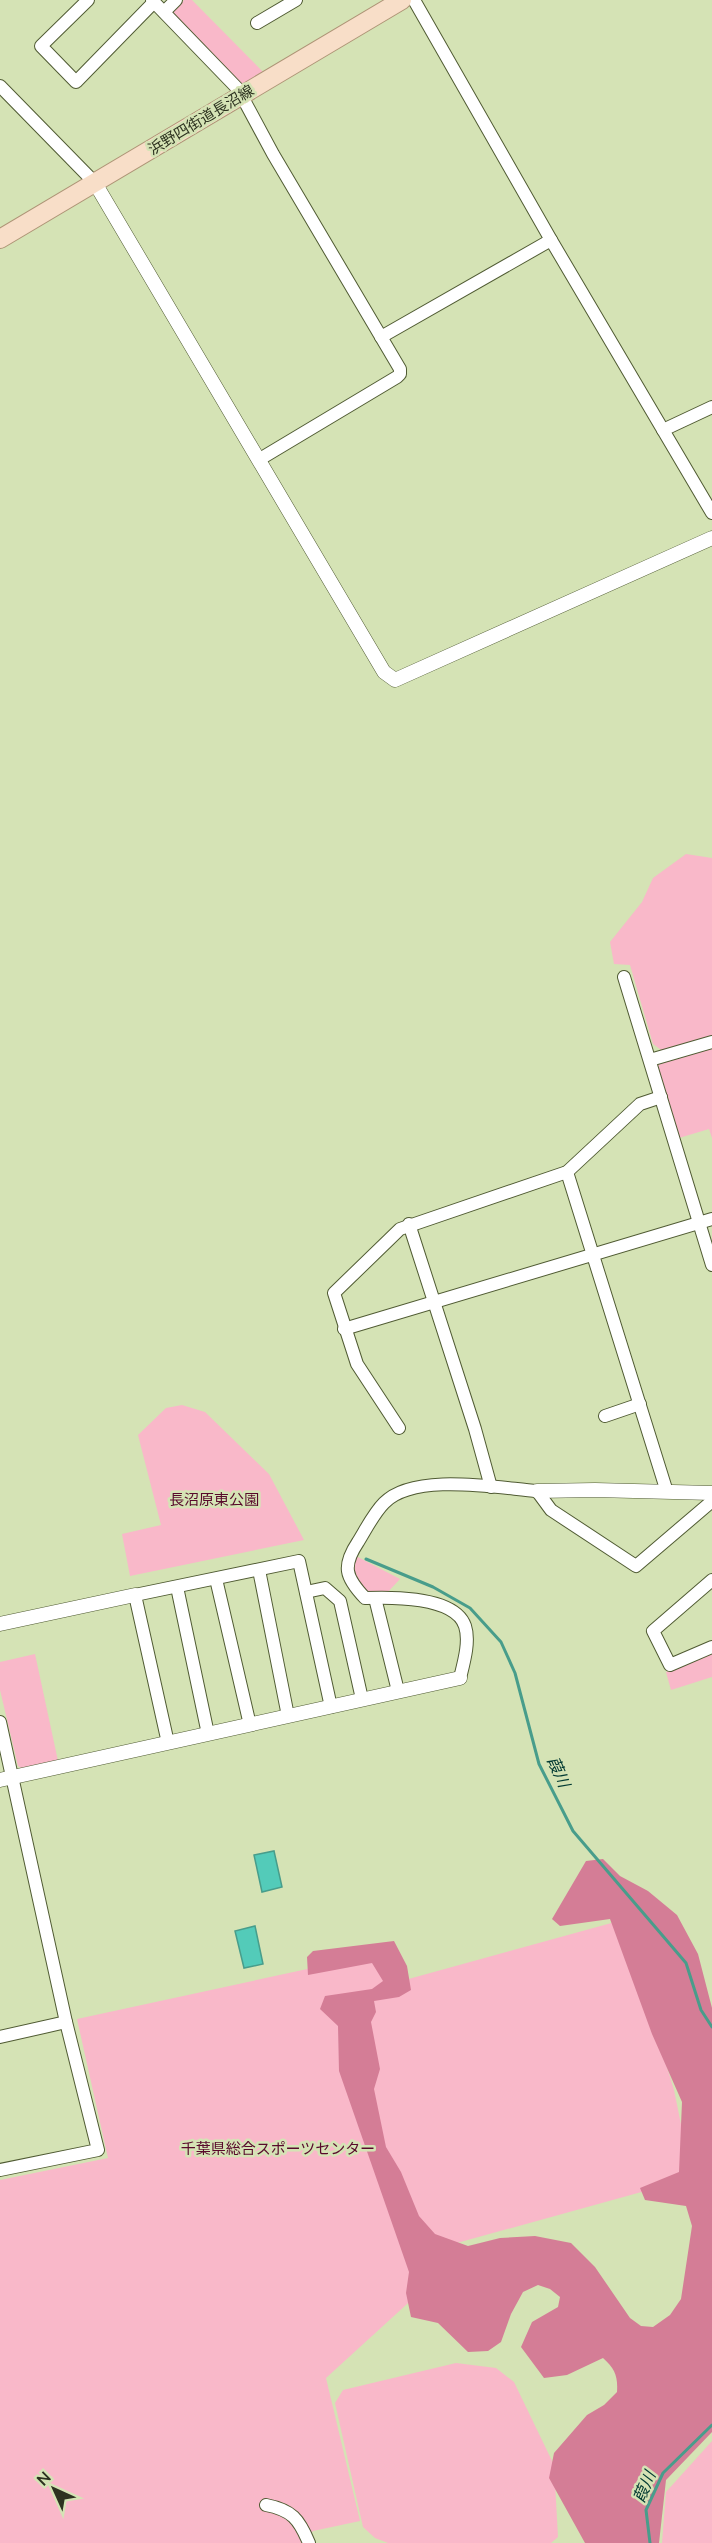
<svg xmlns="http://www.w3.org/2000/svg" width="712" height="2543" viewBox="0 0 712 2543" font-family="'Nunito Sans','Noto Sans JP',sans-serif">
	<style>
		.green { fill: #f9b8c9 }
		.forest { fill: #d47d96 }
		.water { fill: #53cbb9; stroke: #489d8b; stroke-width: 1.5 }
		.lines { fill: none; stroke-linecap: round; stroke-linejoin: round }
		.stream { stroke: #489d8b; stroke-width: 3 }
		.minor-casing { stroke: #505b33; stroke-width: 14 }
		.tertiary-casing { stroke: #505b33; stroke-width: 15 }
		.primary-casing { stroke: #ae9476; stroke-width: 20 }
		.minor { stroke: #fff; stroke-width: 12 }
		.tertiary { stroke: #fff; stroke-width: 14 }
		.primary { stroke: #f8dec8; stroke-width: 18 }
		.labels { text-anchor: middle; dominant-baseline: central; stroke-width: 5; stroke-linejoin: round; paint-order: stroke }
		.street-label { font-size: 15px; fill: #2d3220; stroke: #d5e3b5 }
		.park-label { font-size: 15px; fill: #58092b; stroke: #d5e3b5 }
		.water-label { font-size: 16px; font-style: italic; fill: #003932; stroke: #d5e3b5 }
	</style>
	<rect width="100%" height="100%" fill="#d5e3b5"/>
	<!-- green -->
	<g class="green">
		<path d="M 184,0 L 192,0 L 266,75 L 243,88 L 171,13 Z"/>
		<path d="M 686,854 L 712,858 L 712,1038 L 664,1052 L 653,1044 L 630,965 L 614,964 L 610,942 L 642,902 L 653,878 Z"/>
		<path d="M 712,1048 L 712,1138 L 709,1129 L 679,1138 L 657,1065 Z"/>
		<path d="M 182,1405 L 205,1412 L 269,1474 L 304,1540 L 130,1576 L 122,1534 L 161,1525 L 138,1435 L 166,1408 Z"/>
		<path d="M 354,1555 L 400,1579 L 386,1594 C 362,1594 362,1587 351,1569 Z"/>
		<path d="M 712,1652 L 712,1677 L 671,1690 L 666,1672 Z"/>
		<path d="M 35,1654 L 58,1761 L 23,1769 L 18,1766 L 0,1690 L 0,1662 Z"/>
		<path d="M 615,1922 L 625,1931 L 674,2090 L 692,2178 L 410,2256 L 418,2294 L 326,2378 L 360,2521 L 313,2531 L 304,2543 L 0,2543 L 0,2180 L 108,2158 L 77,2019 L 386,1952 L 394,1983 Z"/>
		<path d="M 456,2363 L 496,2368 L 514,2382 L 554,2465 L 558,2537 L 551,2543 L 388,2543 L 375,2538 L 363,2527 L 335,2403 L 343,2390 Z"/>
		<path d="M 712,2441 L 712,2543 L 662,2543 L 666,2492 Z"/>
	</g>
	<!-- forest -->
	<path class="forest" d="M 603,1859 L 620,1876 L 648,1891 L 677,1915 L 698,1954 L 712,2008 L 712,2432 L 666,2480 L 659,2543 L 585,2543 L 549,2478 L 554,2453 L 587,2415 L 604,2405 L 617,2392 C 618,2376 615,2369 603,2358 L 567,2375 L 544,2378 L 521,2347 L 532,2322 L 558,2307 L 560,2297 L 550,2289 L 538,2285 L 523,2292 L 511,2314 L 501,2342 L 488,2351 L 468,2352 L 438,2323 L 411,2317 L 406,2293 L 409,2272 L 339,2071 L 338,2026 L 320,2009 L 325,1996 L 372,1989 L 383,1981 L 372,1963 L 308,1975 L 307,1957 L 313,1951 L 394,1941 L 407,1966 L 411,1990 L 399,1997 L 374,2001 L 376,2012 L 371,2022 L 380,2069 L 374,2089 L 386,2147 L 401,2172 L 419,2216 L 435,2234 L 468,2246 L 500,2238 L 535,2236 L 571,2243 L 595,2267 L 630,2318 L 641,2326 L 653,2327 L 670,2315 L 681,2299 L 692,2226 L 686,2206 L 645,2200 L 640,2188 L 679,2172 L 682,2102 L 652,2034 L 610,1919 L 560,1926 L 552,1919 L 586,1861 Z"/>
	<!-- water -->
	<g class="water">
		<path d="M 274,1851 L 282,1887 L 262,1892 L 254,1855 Z"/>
		<path d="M 255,1926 L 263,1964 L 244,1968 L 235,1931 Z"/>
	</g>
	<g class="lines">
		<!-- stream -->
		<g class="stream">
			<path d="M 366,1559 L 433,1587 L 470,1608 L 501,1642 L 515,1673 L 539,1764 L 573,1831 L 686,1963 L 701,2010 L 712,2027"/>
			<path d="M 650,2543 L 646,2510 L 663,2473 L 712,2425"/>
		</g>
		<!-- minor casing -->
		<g class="minor-casing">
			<g id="minor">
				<path d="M 88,0 L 41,46 L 76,82 L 154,2"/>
				<path d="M 152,0 L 238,89 L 273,154 L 400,369 L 400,374 L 397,377 L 260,459"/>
				<path d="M 414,0 L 551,240 L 712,513"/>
				<path d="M 164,12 L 176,0"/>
				<path d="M 257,23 L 296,0"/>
				<path d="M 0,86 L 95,183"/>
				<path d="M 381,337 L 551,240"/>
				<path d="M 663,430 L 712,407"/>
				<path d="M 624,977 L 712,1265"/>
				<path d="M 650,1060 L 712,1042"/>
				<path d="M 567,1172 L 667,1492"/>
				<path d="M 409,1224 L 475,1429 L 491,1487"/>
				<path d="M 344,1329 L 712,1219"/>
				<path d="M 605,1416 L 640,1404"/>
				<path d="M 399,1428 L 357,1364 L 334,1293 L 400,1229 L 567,1172 L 640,1104 L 661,1097"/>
				<path d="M 259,1570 L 288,1716"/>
				<path d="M 216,1579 L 250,1725"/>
				<path d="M 712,1580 L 653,1631 L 670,1665 L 712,1647"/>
				<path d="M 177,1587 L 208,1734"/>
				<path d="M 306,1592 L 325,1588 L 340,1601 L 362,1699"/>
				<path d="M 375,1598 L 398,1691"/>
				<path d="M 460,1678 C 464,1662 470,1641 465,1626 C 455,1596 390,1597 365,1598 C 345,1577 342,1566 358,1542 C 366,1529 374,1513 384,1503 C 414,1472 498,1488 537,1491 L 551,1510 L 636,1566 L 711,1502 L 712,1498"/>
				<path d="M 0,1722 L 66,2022 L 98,2150 L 0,2170"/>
				<path d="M 168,1743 L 135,1595 L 299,1561 L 331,1707"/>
				<path d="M 0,2037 L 66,2022"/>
				<path d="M 266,2505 C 292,2510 299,2519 309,2543"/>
			</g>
		</g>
		<!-- tertiary casing -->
		<g class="tertiary-casing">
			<g id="tertiary">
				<path d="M 95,183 L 384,672 L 395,680 L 712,538"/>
				<path d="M 537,1491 L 595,1490 L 712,1493"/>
				<path d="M 0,1624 L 135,1595"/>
				<path d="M 0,1780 L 460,1678"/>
			</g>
		</g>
		<!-- primary casing -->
		<g class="primary-casing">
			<path id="primary" d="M 0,239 L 402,0"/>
		</g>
		<!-- minor -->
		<use href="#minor" class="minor"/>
		<!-- tertiary -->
		<use href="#tertiary" class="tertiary"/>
		<!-- primary -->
		<use href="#primary" class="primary"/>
	</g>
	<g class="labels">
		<!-- street labels -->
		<g class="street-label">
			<text transform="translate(201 120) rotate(-31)">浜野四街道長沼線</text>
		</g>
		<!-- park labels -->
		<g class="park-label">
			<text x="214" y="1500">長沼原東公園</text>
			<text x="278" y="2149">千葉県総合スポーツセンター</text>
		</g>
		<!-- water labels -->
		<g class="water-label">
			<text transform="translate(558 1772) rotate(66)">葭川</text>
			<text transform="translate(645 2487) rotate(-67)">葭川</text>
		</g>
	</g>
	<!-- north arrow -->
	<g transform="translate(54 2489) rotate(315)" stroke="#d5e3b5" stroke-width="4.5" paint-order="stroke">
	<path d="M0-4.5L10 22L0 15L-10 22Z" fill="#2d3220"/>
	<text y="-9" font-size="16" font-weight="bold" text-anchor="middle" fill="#2d3220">N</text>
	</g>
</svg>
